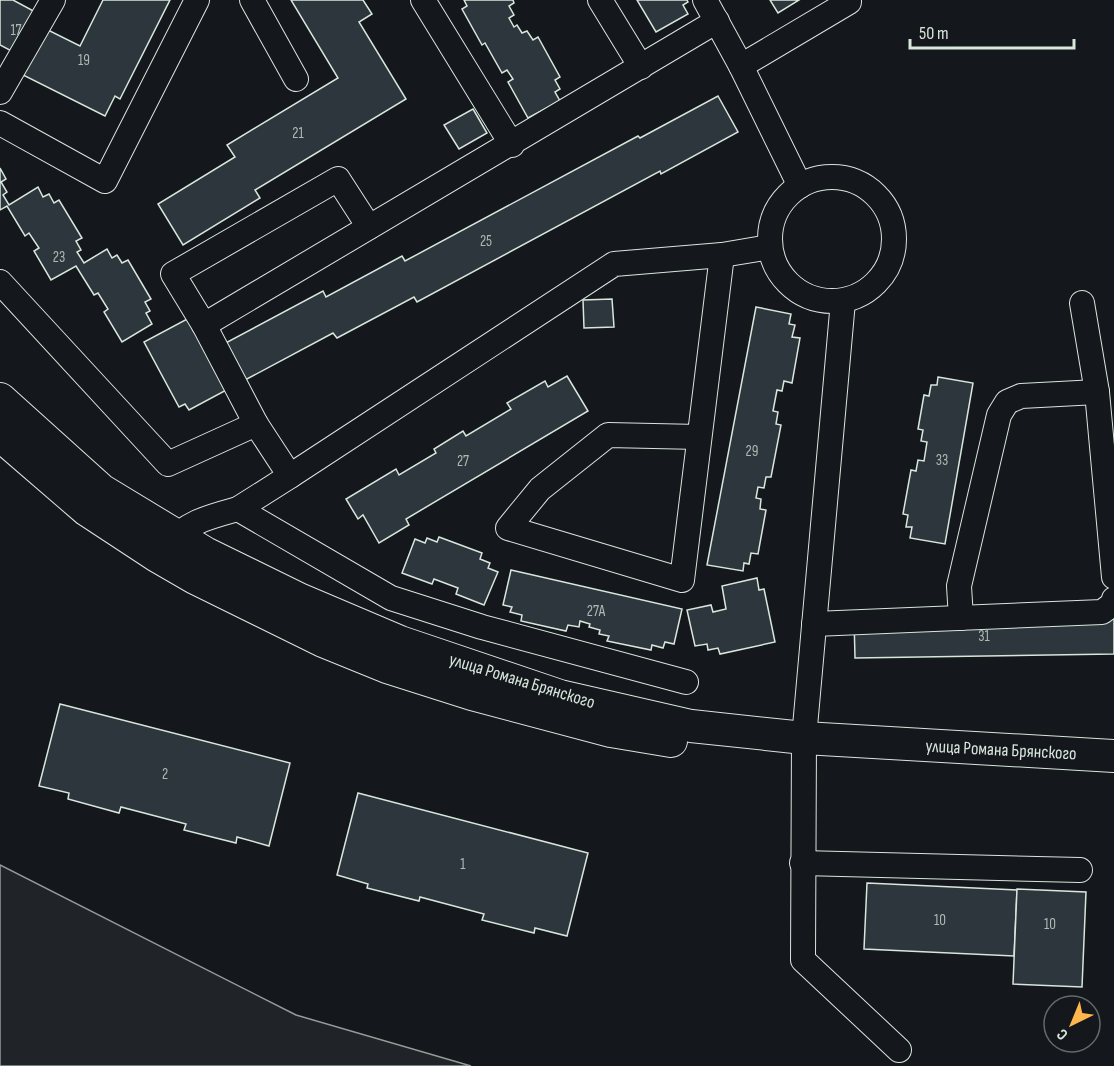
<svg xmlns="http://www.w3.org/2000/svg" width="1114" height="1066" viewBox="0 0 1114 1066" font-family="'Sofia Sans Condensed',sans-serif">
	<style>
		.green { fill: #202428; stroke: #939e99; stroke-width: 1.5 }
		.building { fill: #2c363c; stroke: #d8e6dc; stroke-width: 1.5 }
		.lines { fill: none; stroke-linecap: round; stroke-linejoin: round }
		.minor-casing { stroke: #d8e6dc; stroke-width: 26 }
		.major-casing { stroke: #d8e6dc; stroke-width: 34 }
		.minor { stroke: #14181c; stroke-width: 24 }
		.major { stroke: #14181c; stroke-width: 32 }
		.labels { text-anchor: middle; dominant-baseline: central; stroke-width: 4.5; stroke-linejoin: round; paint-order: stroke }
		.number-label { font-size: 15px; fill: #adbab4 }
		.street-label { font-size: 18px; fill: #d8e6dc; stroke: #14181c }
	</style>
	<rect width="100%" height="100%" fill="#14181c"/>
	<!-- green -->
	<path class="green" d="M 0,865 L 296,1015 L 471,1066 L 0,1066 Z"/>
	<!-- building -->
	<g class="building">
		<path d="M 0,0 L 13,0 L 41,15 L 19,55 L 0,45 Z"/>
		<path d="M 103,0 L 170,0 L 120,99 L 115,96 L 105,116 L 21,74 L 44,28 L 80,46 Z"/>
		<path d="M 291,0 L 363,0 L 372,14 L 359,22 L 406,99 L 255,190 L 260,198 L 183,245 L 158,204 L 235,157 L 227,145 L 338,78 Z"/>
		<path d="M 464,0 L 513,0 L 514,3 L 509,6 L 514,15 L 509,18 L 514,27 L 517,25 L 522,33 L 527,31 L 533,40 L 538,37 L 560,77 L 555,80 L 560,89 L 555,92 L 560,101 L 528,118 L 508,82 L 513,79 L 507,70 L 502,73 L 485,43 L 482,45 L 462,9 L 467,6 Z"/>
		<path d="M 637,0 L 687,0 L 688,2 L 683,5 L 688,14 L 656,32 Z"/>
		<path d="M 770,0 L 799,0 L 778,13 Z"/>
		<path d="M 718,96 L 738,132 L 661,174 L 660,171 L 417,302 L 414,297 L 337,338 L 333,333 L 189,410 L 185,404 L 179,407 L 144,342 L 189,318 L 207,353 L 323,291 L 326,297 L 402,256 L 405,261 L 638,136 L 640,138 Z"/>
		<path d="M 473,109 L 487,133 L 459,149 L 444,125 Z"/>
		<path d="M 0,168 L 6,179 L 1,182 L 7,192 L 3,195 L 9,205 L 38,187 L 43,197 L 49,194 L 54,203 L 59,200 L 82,238 L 76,241 L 81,250 L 77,252 L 84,263 L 107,249 L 112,258 L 117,255 L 122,263 L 128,260 L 151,299 L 145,302 L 150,311 L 146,313 L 152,324 L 122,342 L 104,312 L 108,309 L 98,293 L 94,295 L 76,266 L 51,280 L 34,251 L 39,248 L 29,233 L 25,236 L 7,206 L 0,210 Z"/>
		<path d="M 612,299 L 614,327 L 584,328 L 583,300 Z"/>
		<path d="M 756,307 L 791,314 L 789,324 L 795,325 L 792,337 L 800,338 L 792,383 L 784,381 L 782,391 L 777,390 L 773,411 L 778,412 L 776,424 L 781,425 L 771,477 L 766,477 L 764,488 L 758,487 L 756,498 L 761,499 L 760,509 L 766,510 L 758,554 L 751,553 L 749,564 L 744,563 L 743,571 L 707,565 Z"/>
		<path d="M 567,376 L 588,411 L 406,519 L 409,525 L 379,543 L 363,515 L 358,519 L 346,499 L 396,469 L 399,475 L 436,453 L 434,449 L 463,431 L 466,436 L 511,409 L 507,403 L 545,381 L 548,387 Z"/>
		<path d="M 938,377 L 973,383 L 945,544 L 910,538 L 912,527 L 906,527 L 908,515 L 903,514 L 911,470 L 916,471 L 918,460 L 924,461 L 927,442 L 921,441 L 923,430 L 918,429 L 924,395 L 929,396 L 931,385 L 937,385 Z"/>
		<path d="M 439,537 L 482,553 L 480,559 L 490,563 L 488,568 L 498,572 L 484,605 L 456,594 L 458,588 L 434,579 L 432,584 L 402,573 L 415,539 L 425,543 L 427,538 L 437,542 Z"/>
		<path d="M 511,570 L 682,609 L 674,644 L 665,642 L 663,648 L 652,645 L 651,650 L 607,641 L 609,636 L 599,634 L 600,630 L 589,627 L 590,624 L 580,621 L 579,627 L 568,625 L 566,631 L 521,621 L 522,615 L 510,612 L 512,607 L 503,605 Z"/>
		<path d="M 757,578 L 759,590 L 764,589 L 775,642 L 720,654 L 718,648 L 708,650 L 707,644 L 695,646 L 687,610 L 711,605 L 713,612 L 726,609 L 722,586 Z"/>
		<path d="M 1114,614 L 1114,654 L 855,658 L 854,618 Z"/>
		<path d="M 60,704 L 290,763 L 269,846 L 237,837 L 236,843 L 184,830 L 186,824 L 121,807 L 119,813 L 68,799 L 69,793 L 39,786 Z"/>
		<path d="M 358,793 L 588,853 L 567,936 L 535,928 L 534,933 L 482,920 L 484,914 L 420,897 L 419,901 L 367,888 L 368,884 L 337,875 Z"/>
		<path d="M 867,883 L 1017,890 L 1014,956 L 864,949 Z"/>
		<path d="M 1017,889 L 1086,892 L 1082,987 L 1013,984 Z"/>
	</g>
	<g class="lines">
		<!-- minor casing -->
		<g class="minor-casing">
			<g id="minor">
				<path d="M 252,0 L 296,79"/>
				<path d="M 423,0 L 512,145"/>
				<path d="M 600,0 L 641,67"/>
				<path d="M 705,0 L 741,66 L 849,2 L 849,0"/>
				<path d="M 741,66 L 800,186"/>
				<path d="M 0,92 L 53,0"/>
				<path d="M 0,123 L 105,181 L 197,0"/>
				<circle cx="832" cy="239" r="62"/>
				<path d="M 369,227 L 338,179 L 173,274 L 204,325 L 256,424 L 290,476 L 614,264 L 722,255 L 770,247"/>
				<path d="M 0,282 L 168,464 L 256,424"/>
				<path d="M 843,301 L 804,738 L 803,960 L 899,1050"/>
				<path d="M 1082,303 L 1097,392 L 1114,577"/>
				<path d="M 204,325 L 717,21"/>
				<path d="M 699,437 L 608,435 L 540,489 L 508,528 L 682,580 L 722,255"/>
				<path d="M 290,476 L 238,509 L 391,598 L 482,627 L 686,682"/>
				<path d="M 167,545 C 187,522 209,517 238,509"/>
				<path d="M 961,618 L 959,586 L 999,415 L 1007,402 L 1021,396 L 1097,392"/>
				<path d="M 814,624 L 1102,612 L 1114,603 L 1114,599"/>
				<path d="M 802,863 L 1080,870"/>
			</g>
		</g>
		<!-- major casing -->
		<g class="major-casing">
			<g id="major">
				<path d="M 0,399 L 101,490 L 205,553 L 301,600 L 400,642 L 560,696 L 691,726 L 804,738 L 1114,756"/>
				<path d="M 0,435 L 87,510 L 157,556 L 195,578 L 323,641 L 387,667 L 472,694 L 611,731 L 671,741"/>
			</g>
		</g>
		<!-- minor -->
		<use href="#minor" class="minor"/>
		<!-- major -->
		<use href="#major" class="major"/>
	</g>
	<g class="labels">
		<!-- number labels -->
		<g class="number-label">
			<text x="16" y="30">17</text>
			<text x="84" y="60">19</text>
			<text x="298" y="133">21</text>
			<text x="486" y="241">25</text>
			<text x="59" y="257">23</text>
			<text x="752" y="451">29</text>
			<text x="942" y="460">33</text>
			<text x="463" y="461">27</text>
			<text x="596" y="611">27А</text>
			<text x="984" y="636">31</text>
			<text x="165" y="774">2</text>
			<text x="463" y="864">1</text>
			<text x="940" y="920">10</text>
			<text x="1050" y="924">10</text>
		</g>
		<!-- street labels -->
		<g class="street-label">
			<text transform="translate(522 681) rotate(17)">улица Романа Брянского</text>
			<text transform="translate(1001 750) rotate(3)">улица Романа Брянского</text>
		</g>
	</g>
	<!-- north arrow -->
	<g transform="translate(1072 1024) rotate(223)"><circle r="28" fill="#14181c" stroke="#626a69" stroke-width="1.5"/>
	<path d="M0-4.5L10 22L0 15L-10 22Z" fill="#ffb74d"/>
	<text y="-9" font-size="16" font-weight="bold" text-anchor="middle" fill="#d8e6dc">С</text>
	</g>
	<!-- scale -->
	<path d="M910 39v9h164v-9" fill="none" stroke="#d8e6dc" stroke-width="3"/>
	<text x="919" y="39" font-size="18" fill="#d8e6dc" stroke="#14181c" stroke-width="4.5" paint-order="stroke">50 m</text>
</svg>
